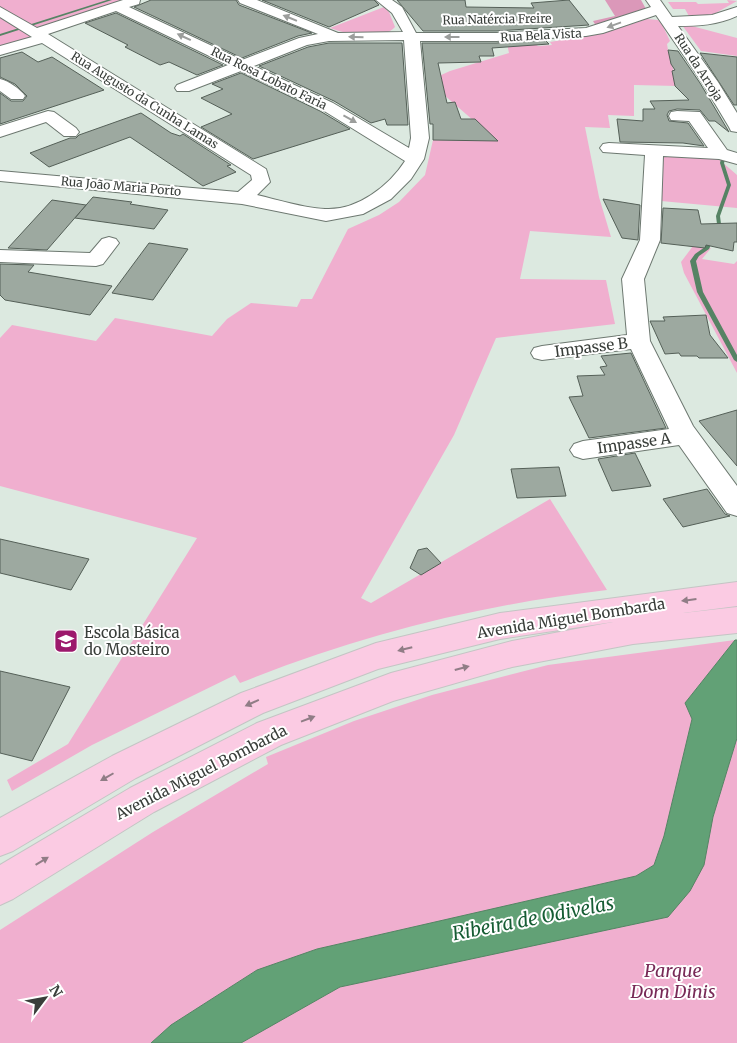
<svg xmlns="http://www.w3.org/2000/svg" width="737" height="1043" viewBox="0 0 737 1043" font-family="Merriweather,serif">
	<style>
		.green { fill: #f0afcf }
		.forest { fill: #db98b9 }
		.water { fill: #62a176; stroke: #568364 }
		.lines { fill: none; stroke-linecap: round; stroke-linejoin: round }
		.stream { fill: #568364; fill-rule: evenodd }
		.building { fill: #9da9a0; stroke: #556058 }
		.minor-casing { stroke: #6d7870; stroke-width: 2 }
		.major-casing { stroke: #c4c5c4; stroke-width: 2 }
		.minor { fill: #fff; fill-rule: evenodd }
		.major { fill: #fbcbe3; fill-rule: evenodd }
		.oneway { fill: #9c9e9c }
		.oneway2 { fill: #907d86 }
		.labels { text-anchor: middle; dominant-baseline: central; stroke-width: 4; stroke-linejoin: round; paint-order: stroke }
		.far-street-label { font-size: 12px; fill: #393e3a; stroke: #fff }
		.street-label { font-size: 15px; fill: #393e3a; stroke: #fff }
		.poi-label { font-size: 15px; fill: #393e3a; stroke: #fff; text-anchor: start }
		.near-park-label { font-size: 18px; font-style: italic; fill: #782a57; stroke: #fff }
		.near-water-label { font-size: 19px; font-style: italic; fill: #165d34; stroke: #fff }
	</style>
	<rect width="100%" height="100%" fill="#dce9e0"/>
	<!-- green -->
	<g class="green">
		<path d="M 0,0 L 138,0 L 37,33 L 45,38 L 0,51 Z"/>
		<path d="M 727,0 L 737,1 L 714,14 L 690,18 L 685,9 L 673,9 L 668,2 L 696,2 L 698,4 L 729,3 Z"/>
		<path d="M 384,7 L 389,12 L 395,27 C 381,42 347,34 330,28 Z"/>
		<path d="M 647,19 L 658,20 L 662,24 L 670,41 L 667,44 C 669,59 675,71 677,86 L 634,85 L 634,116 L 608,115 L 610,128 L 585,127 L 599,197 L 611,237 L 530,231 L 520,279 L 606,280 L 615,324 L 496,338 L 454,435 L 361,598 L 371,603 L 550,499 L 607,590 C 479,605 359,635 240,683 L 235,675 L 92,745 L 12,791 L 7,780 L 68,744 L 197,538 L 0,486 L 0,338 L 12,325 L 96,341 L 115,318 L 212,336 L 227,319 L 251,303 L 297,307 L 301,299 L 312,299 L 348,229 L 379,215 L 399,202 L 425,175 L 433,140 L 497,141 L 428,81 L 450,71 L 509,53 L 506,39 L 527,37 L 538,46 L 552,45 L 550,42 L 603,33 Z"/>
		<path d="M 682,25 L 688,25 L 737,38 L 737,56 L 701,51 Z"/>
		<path d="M 662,153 L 718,155 L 722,162 L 737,175 L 737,208 L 661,201 Z"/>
		<path d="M 693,246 L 711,248 L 702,259 L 734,264 L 737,261 L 737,373 L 684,273 L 681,262 Z"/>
		<path d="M 735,640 L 685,703 L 692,719 L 664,836 L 654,865 L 636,876 L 317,949 L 257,970 L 171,1025 L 151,1043 L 0,1043 L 0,930 L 153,832 L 268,764 L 266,757 L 354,721 L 432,695 L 548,665 Z"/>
		<path d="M 737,738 L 737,1043 L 241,1043 L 340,987 L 641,923 L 704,865 L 713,817 Z"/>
	</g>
	<!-- forest -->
	<path class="forest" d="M 605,0 L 641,0 L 646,9 L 598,29 L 593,21 L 615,16 Z"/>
	<!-- water -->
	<path class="water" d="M 735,640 L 737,640 L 737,738 L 713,817 L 704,865 L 690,891 L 668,917 L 340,987 L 241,1043 L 151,1043 L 171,1025 L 257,970 L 317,949 L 636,876 L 654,865 L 664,836 L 692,719 L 685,703 Z"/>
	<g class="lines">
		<!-- stream -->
		<g class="stream">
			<path d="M 107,0 L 112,0 L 0,36 L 0,34 Z"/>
			<path d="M 721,159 L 725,160 L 724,163 L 731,185 L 720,216 L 721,224 L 709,249 L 699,256 L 696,261 L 703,292 L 737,355 L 737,362 L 734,360 L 697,292 L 690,261 L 695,254 L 705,247 L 717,224 L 716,216 L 727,185 L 720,163 Z"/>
		</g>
	</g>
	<!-- building -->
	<g class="building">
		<path d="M 151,0 L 236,0 L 239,5 L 312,33 L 298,36 L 242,58 L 134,7 Z"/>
		<path d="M 262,0 L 374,0 L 379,5 L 329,27 Z"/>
		<path d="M 397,0 L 465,0 L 466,7 L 534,8 L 531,3 L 569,0 L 589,25 L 496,31 L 423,31 Z"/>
		<path d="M 116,13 L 223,65 L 197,75 L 169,62 L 160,65 L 125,47 L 128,45 L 85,23 Z"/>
		<path d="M 545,40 L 549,44 L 492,48 L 494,56 L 479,56 L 481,62 L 438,63 L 447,103 L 455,102 L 461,119 L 475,119 L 498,141 L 433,140 L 433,124 L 430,124 L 422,43 L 496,43 Z"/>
		<path d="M 329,43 L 402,43 L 408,125 L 387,125 L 385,119 L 371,123 L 334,101 L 259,66 L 308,47 Z"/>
		<path d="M 668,50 L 678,51 L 700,83 L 729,132 L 715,121 L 709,121 L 700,110 L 677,109 L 669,111 L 667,115 L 669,121 L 688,123 L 704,146 L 683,143 L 620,142 L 617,119 L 643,121 L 643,109 L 655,109 L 650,101 L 689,100 L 675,86 L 672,71 L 675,70 L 671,64 Z"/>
		<path d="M 22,52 L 38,62 L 52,57 L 104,90 L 0,124 L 0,93 L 11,101 L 23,101 L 27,96 L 15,84 L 0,77 L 0,58 Z"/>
		<path d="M 700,53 L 737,57 L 737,105 L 734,105 Z"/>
		<path d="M 241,73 L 320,111 L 350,129 L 253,159 L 201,127 L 232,114 L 201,98 L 223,89 L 212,84 Z"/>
		<path d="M 141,113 L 171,133 L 180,136 L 183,134 L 231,165 L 227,166 L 236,172 L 203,186 L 130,137 L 49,167 L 30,153 L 70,138 L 76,138 L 79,135 Z"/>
		<path d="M 93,197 L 132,202 L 130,204 L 168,210 L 154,229 L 75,218 Z"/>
		<path d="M 603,199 L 640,205 L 638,240 L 622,238 Z"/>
		<path d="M 52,200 L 86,205 L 47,250 L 8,248 Z"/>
		<path d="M 663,208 L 698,210 L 701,224 L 737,223 L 737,242 L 734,242 L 733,251 L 706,245 L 705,248 L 661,243 Z"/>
		<path d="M 149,243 L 188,249 L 153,300 L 112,293 Z"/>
		<path d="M 0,264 L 34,265 L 28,272 L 112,286 L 90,315 L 5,300 L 0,295 Z"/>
		<path d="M 706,315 L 710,335 L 728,358 L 699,358 L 697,356 L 681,356 L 679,353 L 665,354 L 650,321 L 665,321 L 663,317 Z"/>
		<path d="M 631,353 L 666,428 L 589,438 L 569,397 L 583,396 L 577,376 L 605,375 L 600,367 L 607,366 L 601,356 Z"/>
		<path d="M 737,410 L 737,466 L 699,421 Z"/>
		<path d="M 635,453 L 651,486 L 612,491 L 598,459 Z"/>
		<path d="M 559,467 L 566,496 L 517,498 L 511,469 Z"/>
		<path d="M 707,489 L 725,514 L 730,516 L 683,527 L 663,499 Z"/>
		<path d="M 0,539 L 89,559 L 71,590 L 0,573 Z"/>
		<path d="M 427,548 L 441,563 L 421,575 L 410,568 L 418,550 Z"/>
		<path d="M 0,671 L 70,687 L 32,761 L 0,753 Z"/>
	</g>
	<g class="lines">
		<!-- minor casing -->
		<g class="minor-casing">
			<g id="minor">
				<path d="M 123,0 L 140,0 L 139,4 L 129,7 L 242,60 L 299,38 L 318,34 L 240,3 L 238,0 L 257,0 L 338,33 L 403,32 L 392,13 L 376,0 L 392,0 L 402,7 L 416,33 L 496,33 L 586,28 L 651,7 L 646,0 L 660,0 L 672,17 L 712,15 L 737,7 L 737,16 C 718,25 698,26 678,26 L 718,82 L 737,113 L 737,132 L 731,131 L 729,127 L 702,82 L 656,15 L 603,33 L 586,36 L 496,41 L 420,41 L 429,138 L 424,159 L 411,179 L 391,199 L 363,214 L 326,221 L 242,204 L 0,181 L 0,171 L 238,192 L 252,180 L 251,175 L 42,43 L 0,55 L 0,46 L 32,37 L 0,17 L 0,7 L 37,28 ZM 116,11 L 228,65 L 177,85 L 175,88 L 177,91 L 189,91 L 241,71 L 321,109 L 405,161 C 389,186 357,211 325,209 C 303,208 279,200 257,195 L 270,182 L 266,169 L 48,34 ZM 404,40 L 411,138 L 409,148 L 333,103 L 254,66 L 307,45 L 329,41 Z"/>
				<path d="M 0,79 C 9,81 20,89 25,96 L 23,99 L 11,99 L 0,91 Z"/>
				<path d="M 48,111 L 54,112 L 76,128 L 79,132 L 76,136 L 64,136 L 46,122 L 0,137 L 0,126 Z"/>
				<path d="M 677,111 L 700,112 L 727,150 L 737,153 L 737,164 L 719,159 L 663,156 L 660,240 L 644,279 L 650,341 L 693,426 L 737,486 L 737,516 L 727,513 L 679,445 L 583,459 L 574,456 L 570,450 L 574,444 L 583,441 L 669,429 L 631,349 L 542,360 L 534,358 L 531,353 L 534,348 L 542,346 L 627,335 L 622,279 L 640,240 L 645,155 L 603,152 L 600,148 L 603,144 L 609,143 L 708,148 L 689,121 L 671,120 L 669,116 L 671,112 Z"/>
				<path d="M 109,237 L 116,239 L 119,243 L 103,264 L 96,266 L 0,262 L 0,250 L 90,253 L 102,239 Z"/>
			</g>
		</g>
		<!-- major casing -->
		<g class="major-casing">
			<path id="major" d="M 737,582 L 737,606 L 683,613 L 737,607 L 737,633 L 633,644 L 512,667 L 393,701 L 281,745 L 154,812 L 13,899 L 0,905 L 0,865 L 130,788 L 257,723 L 391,673 L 512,641 L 613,622 L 500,639 L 378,669 L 263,713 L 136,778 L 13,851 L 0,856 L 0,818 L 112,756 L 241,693 L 376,643 L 500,613 Z"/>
		</g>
		<!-- minor -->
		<use href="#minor" class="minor"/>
		<!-- major -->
		<use href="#major" class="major"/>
	</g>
	<!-- one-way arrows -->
	<defs><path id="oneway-solid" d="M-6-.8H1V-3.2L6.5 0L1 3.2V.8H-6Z" transform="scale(1.25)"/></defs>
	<g class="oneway">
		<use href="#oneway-solid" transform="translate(290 18) rotate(-158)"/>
		<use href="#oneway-solid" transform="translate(614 25) rotate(160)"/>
		<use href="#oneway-solid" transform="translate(184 37) rotate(-155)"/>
		<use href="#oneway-solid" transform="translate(356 37) rotate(-179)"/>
		<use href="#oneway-solid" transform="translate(452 37) rotate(-180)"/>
		<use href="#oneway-solid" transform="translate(350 119) rotate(29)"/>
	</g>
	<g class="oneway2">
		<use href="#oneway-solid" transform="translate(689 600) rotate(173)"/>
		<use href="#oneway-solid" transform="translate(405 649) rotate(166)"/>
		<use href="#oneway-solid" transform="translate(462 668) rotate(-15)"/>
		<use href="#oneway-solid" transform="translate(252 703) rotate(156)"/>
		<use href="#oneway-solid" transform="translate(308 719) rotate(-21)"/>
		<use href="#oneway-solid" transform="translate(107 777) rotate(150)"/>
		<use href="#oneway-solid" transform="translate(42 861) rotate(-31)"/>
	</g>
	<!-- icons -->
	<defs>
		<g id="school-square" transform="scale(1.25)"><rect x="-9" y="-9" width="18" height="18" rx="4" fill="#9c196c" stroke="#fff"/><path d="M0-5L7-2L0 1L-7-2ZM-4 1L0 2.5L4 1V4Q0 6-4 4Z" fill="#fff"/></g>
	</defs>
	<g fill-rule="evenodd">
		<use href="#school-square" x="66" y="641"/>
	</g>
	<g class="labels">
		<!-- far-street labels -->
		<g class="far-street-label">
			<text transform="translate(497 19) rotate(-1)">Rua Natércia Freire</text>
			<text transform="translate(541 35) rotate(-3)">Rua Bela Vista</text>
			<text transform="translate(699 67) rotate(57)">Rua da Arroja</text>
			<text transform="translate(269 78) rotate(26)">Rua Rosa Lobato Faria</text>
			<text transform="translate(145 100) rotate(32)">Rua Augusto da Cunha Lamas</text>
			<text transform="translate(121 186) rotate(5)">Rua João Maria Porto</text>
		</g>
		<!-- street labels -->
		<g class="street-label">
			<text transform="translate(591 347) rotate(-7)">Impasse B</text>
			<text transform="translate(634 443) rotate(-8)">Impasse A</text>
			<text transform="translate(571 618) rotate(-9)">Avenida Miguel Bombarda</text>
			<text transform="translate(201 772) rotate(-27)">Avenida Miguel Bombarda</text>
		</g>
		<!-- poi labels -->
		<g class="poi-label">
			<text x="84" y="632">Escola Básica<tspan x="84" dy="17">do Mosteiro</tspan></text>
		</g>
		<!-- near-park labels -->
		<g class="near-park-label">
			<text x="673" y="970">Parque<tspan x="673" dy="21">Dom Dinis</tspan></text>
		</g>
		<!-- near-water labels -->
		<g class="near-water-label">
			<text transform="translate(533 918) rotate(-11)">Ribeira de Odivelas</text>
		</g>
	</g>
	<!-- north arrow -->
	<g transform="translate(45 998) rotate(58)" stroke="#ffffff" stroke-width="4" paint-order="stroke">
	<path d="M0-4L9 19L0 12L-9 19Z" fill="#393e3a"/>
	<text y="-8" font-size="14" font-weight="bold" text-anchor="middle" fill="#393e3a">N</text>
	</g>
</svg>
